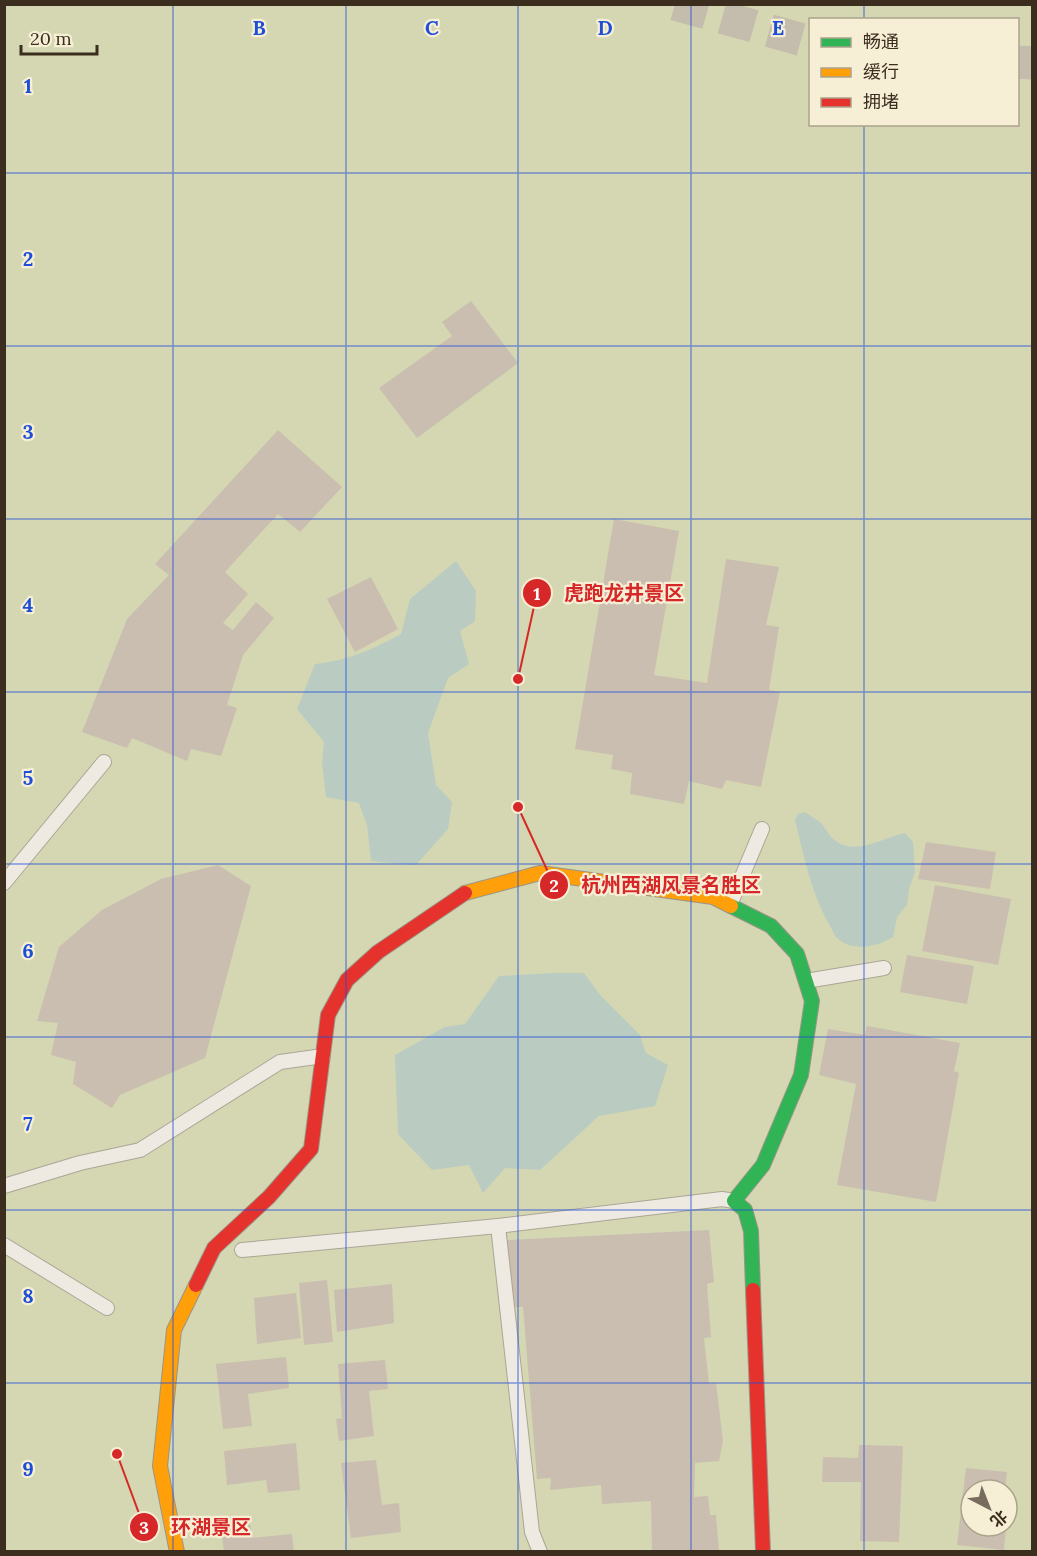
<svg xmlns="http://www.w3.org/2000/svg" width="1037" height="1556" viewBox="0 0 1037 1556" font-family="Lora,'Noto Sans SC',serif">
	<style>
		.green { fill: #d4d7b1; fill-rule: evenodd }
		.water { fill: #baccc2 }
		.building { fill: #cabeb0 }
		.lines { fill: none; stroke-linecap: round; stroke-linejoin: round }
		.secondary-tunnel { stroke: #c4bcac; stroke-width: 33; stroke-dasharray: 33 16; stroke-linecap: butt }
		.lane-casing { stroke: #aca597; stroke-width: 16 }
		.fast-casing { stroke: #9b9588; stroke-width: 16 }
		.slow-casing { stroke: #9b9588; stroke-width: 16 }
		.jam-casing { stroke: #9b9588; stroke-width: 16 }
		.lane { stroke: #eeeae1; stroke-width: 14 }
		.fast { stroke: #30b455; stroke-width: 14 }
		.slow { stroke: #ff9f0a; stroke-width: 14 }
		.jam { stroke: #e5322d; stroke-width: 14 }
		.grid { fill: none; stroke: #1d4ed8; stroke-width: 1.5; stroke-opacity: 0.55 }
		.grid-label { font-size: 20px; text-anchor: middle; font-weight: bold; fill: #1d4ed8; stroke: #f7efd5; stroke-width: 4.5; stroke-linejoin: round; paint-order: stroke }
		.leader { fill: none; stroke: #d62828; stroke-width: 2 }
		.callout-dot { fill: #d62828; stroke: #f7efd5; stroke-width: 2 }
		.mark-label { font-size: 18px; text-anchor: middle; font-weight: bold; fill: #fff }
		.callout-label { font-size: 20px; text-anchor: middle; font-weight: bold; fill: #d62828; stroke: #f7efd5; stroke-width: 4.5; stroke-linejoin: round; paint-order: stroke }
	</style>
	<rect width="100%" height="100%" fill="#e6e0cf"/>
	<!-- green -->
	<path class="green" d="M 5,5 L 1032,5 L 1032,1551 L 5,1552 ZM 810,20 L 1018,20 L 1018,124 L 810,124 ZM 971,1490 L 1007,1490 L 1007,1526 L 971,1526 Z"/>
	<!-- water -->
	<g class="water">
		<path d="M 456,561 L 476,591 L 475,621 L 460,631 L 469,664 L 448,678 L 428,733 L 436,785 L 452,802 L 448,829 L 416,865 L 371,861 L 367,825 L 359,803 L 326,797 L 322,762 L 324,742 L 297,709 L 315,664 C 350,660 371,650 401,634 L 410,599 Z"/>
		<path d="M 805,812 C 810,816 816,819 821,823 C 826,829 830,837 836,841 C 856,856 885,837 905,833 L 913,842 L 915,872 L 909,889 L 907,905 L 897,917 L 893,937 C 878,947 851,952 837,938 C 834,935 832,929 830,926 C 811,893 804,856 795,820 L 798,814 Z"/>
		<path d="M 554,973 L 584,973 L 601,996 L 640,1035 L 646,1053 L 668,1065 L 655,1106 L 599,1116 L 540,1170 L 505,1168 L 483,1193 L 469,1165 L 432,1170 L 398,1134 L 395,1055 L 445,1027 L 465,1024 L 499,976 Z"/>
	</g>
	<!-- building -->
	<g class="building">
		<path d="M 471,301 L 518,363 L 417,438 L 379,388 L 452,336 L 442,322 Z"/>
		<path d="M 278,430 L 342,487 L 300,532 L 278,514 L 225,572 L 248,594 L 223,623 L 233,630 L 256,602 L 274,618 L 243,655 L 227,705 L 237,708 L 221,756 L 191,749 L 187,761 L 132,738 L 127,748 L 82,732 L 127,619 L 169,575 L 155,564 Z"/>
		<path d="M 614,519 L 679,531 L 654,675 L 707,683 L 726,559 L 779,567 L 766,625 L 779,627 L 769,690 L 780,692 L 761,787 L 726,780 L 722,789 L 689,781 L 684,804 L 630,794 L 632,773 L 611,769 L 613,755 L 575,749 Z"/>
		<path d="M 371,577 L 398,629 L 355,652 L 327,599 Z"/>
		<path d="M 926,842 L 996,852 L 990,889 L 918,879 Z"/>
		<path d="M 218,865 L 251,886 L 205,1058 L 120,1095 L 112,1108 L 73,1084 L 76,1062 L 51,1055 L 58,1023 L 37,1021 L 59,947 L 102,910 L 161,879 Z"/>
		<path d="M 935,885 L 1011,899 L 998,965 L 922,951 Z"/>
		<path d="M 907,955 L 974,966 L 967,1004 L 900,992 Z"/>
		<path d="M 867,1026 L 960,1043 L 954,1071 L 959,1073 L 936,1202 L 837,1185 L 856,1084 L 819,1075 L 828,1029 L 865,1035 Z"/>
		<path d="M 709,1230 L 714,1282 L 707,1284 L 711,1337 L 704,1338 L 709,1384 L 716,1383 L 723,1441 L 719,1461 L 695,1463 L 694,1497 L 708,1496 L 710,1515 L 716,1515 L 719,1552 L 652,1552 L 651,1501 L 602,1504 L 601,1485 L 550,1490 L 551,1478 L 537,1479 L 523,1307 L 509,1307 L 507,1240 Z"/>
		<path d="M 327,1280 L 333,1342 L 304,1345 L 299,1283 Z"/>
		<path d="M 392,1284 L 394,1323 L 337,1332 L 334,1290 Z"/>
		<path d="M 296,1293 L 301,1338 L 257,1344 L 254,1298 Z"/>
		<path d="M 286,1357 L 289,1388 L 248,1394 L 252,1426 L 223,1429 L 216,1364 Z"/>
		<path d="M 385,1360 L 388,1389 L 369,1391 L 374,1436 L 339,1441 L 336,1419 L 342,1418 L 338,1364 Z"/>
		<path d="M 296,1443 L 300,1490 L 268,1493 L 266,1480 L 227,1485 L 224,1451 Z"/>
		<path d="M 859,1445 L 903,1446 L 899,1542 L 860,1541 L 861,1482 L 822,1482 L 823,1457 L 858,1458 Z"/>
		<path d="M 376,1460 L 382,1505 L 399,1503 L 401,1532 L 351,1538 L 341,1463 Z"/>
		<path d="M 966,1468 L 1007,1472 L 1005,1490 L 971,1490 L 971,1526 L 1006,1527 L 1004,1550 L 957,1545 Z"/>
		<path d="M 250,1524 L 252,1538 L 292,1534 L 294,1552 L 224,1552 L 221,1527 Z"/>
	</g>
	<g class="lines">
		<!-- secondary-tunnel -->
		<g class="secondary-tunnel">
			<path d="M 675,4 L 810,42"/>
			<path d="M 1018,62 L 1032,63"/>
		</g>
		<!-- lane casing -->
		<g class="lane-casing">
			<g id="lane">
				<path d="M 4,883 L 104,762"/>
				<path d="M 730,905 L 762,829"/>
				<path d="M 806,981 L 884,968"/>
				<path d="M 4,1186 L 80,1163 L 140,1150 L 280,1062 L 323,1056"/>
				<path d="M 498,1226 L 532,1532 L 540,1552"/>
				<path d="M 4,1245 L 107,1308"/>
				<path d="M 242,1250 L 498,1226 L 722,1199 L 734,1201"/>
			</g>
		</g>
		<!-- fast casing -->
		<g class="fast-casing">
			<path id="fast" d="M 731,906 L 771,926 L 797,954 L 812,1001 L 801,1075 L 763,1165 L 734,1201 L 745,1210 L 751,1231 L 753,1290"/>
		</g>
		<!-- slow casing -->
		<g class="slow-casing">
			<g id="slow">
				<path d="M 465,893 L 540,873 L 713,897 L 731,906"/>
				<path d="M 177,1552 L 160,1466 L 174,1330 L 196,1285"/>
			</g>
		</g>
		<!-- jam casing -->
		<g class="jam-casing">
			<g id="jam">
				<path d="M 196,1285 L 214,1248 L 269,1197 L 311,1149 L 328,1015 L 347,980 L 378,952 L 465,893"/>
				<path d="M 753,1290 L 763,1552"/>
			</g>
		</g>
		<!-- lane -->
		<use href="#lane" class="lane"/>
		<!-- fast -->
		<use href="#fast" class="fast"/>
		<!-- slow -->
		<use href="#slow" class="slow"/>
		<!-- jam -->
		<use href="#jam" class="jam"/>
	</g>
	<!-- grid -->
	<path class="grid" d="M 173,4 L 173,1552M 346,4 L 346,1552M 518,4 L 518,1552M 691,4 L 691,1552M 864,4 L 864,20M 864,124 L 864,1552M 4,173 L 1032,173M 4,346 L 1032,346M 4,519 L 1032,519M 4,692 L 1032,692M 4,864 L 1032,864M 4,1037 L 1032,1037M 4,1210 L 1032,1210M 4,1383 L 1032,1383"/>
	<g class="grid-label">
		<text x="259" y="35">B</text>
		<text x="432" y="35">C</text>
		<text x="605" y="35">D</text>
		<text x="778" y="35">E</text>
		<text x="28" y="93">1</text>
		<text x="28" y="266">2</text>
		<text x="28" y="439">3</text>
		<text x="28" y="612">4</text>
		<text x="28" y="785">5</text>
		<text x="28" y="958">6</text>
		<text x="28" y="1131">7</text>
		<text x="28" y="1303">8</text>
		<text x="28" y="1476">9</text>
	</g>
	<!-- callouts -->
	<path class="leader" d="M518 679L537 593M518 807L554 885M117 1454L144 1527"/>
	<g class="callout-dot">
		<circle cx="518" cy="679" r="6"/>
		<circle cx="518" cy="807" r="6"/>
		<circle cx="117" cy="1454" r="6"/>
		<circle cx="537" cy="593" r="15"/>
		<circle cx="554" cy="885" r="15"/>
		<circle cx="144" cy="1527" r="15"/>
	</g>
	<g class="mark-label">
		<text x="537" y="600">1</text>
		<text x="554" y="892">2</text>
		<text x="144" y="1534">3</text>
	</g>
	<g class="callout-label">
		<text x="624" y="600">虎跑龙井景区</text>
		<text x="671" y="892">杭州西湖风景名胜区</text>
		<text x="211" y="1534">环湖景区</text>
	</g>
	<!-- border -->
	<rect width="1037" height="1556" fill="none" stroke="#3b2e1f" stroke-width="12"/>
	<!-- legend -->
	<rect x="809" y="18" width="210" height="108" fill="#f7efd5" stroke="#aca28c" stroke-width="1.5"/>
	<rect x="821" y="38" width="30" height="9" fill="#30b455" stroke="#aca28c" stroke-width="1.5"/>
	<text x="863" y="48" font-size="18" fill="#3b2e1f">畅通</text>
	<rect x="821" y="68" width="30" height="9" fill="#ff9f0a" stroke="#aca28c" stroke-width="1.5"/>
	<text x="863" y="78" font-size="18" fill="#3b2e1f">缓行</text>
	<rect x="821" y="98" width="30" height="9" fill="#e5322d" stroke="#aca28c" stroke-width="1.5"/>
	<text x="863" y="108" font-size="18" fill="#3b2e1f">拥堵</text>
	<!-- north arrow -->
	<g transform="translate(989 1508) rotate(138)"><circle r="28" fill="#f7efd5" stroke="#aca28c" stroke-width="1.5"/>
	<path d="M0-4.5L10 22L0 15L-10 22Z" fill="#776c5d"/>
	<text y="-9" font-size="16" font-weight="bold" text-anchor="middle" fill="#3b2e1f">北</text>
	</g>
	<!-- scale -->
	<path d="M21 45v9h76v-9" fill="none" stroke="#3b2e1f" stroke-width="3"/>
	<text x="30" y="45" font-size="18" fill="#3b2e1f" stroke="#f7efd5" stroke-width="4.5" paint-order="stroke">20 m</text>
</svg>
